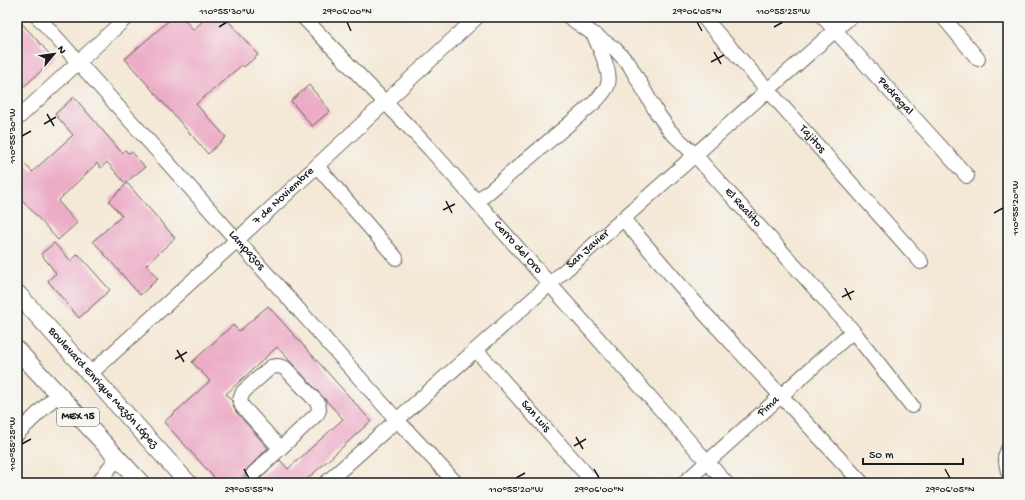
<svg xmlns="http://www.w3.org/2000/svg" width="1025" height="500" viewBox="0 0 1025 500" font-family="'Gochi Hand',sans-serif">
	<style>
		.building { fill: #ecabc6; fill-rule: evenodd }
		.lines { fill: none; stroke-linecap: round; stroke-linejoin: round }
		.minor-tunnel { stroke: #c9bfb1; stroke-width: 14; stroke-dasharray: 14 7; stroke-linecap: butt }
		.minor-casing { stroke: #68635d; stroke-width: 16 }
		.major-casing { stroke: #68635d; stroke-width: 19 }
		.minor { stroke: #fff; stroke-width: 14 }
		.major { stroke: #fff; stroke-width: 17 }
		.ticks { fill: none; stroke: #1c1c1c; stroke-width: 1.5 }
		.labels { text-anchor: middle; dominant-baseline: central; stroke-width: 4; stroke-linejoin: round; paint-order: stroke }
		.shield { fill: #f6f6f2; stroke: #5d5d5c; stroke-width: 1 }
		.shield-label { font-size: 11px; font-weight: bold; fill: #1c1c1c }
		.street-label { font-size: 12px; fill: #1c1c1c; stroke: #f6f6f2 }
		.neatline { fill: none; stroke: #1c1c1c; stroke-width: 1.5 }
		.ticks-label { font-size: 10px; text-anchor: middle; fill: #1c1c1c }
	</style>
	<rect width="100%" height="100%" fill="#f6f6f2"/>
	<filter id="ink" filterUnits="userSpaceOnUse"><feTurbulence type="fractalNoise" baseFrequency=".025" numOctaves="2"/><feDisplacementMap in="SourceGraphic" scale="8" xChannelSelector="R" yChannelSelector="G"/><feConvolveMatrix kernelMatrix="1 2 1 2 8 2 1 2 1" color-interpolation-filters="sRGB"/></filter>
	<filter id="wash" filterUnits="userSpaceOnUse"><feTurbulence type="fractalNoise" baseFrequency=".012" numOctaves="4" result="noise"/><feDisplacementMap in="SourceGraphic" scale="16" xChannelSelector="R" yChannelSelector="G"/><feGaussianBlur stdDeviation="0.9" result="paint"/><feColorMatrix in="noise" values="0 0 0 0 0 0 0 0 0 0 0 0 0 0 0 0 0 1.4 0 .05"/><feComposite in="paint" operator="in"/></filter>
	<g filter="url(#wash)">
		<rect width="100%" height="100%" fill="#f4e8d6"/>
		<g id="blocks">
			<!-- building -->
			<g class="building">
				<path d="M 173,17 L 183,17 L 193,30 L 207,17 L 225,17 L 258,55 L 244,67 L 242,65 L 196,104 L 226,137 L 208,154 L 125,59 Z"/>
				<path d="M 17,18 L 54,59 L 17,93 Z"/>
				<path d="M 309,85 L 330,111 L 312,126 L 291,101 Z"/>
				<path d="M 74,97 L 122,153 L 125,150 L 128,153 L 132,152 L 145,167 L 125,183 L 107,162 L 101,168 L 97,163 L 58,201 L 77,223 L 58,240 L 17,194 L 17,172 L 25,164 L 32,172 L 73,135 L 55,114 Z"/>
				<path d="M 127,183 L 175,238 L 146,265 L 158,279 L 140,295 L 93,241 L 122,216 L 109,201 Z"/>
				<path d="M 54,243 L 71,261 L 78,254 L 110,290 L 79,318 L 48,281 L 56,273 L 41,254 Z"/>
				<path d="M 268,306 L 371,421 L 303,483 L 219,483 L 164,422 L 210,381 L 192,362 L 233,325 L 239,331 ZM 277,347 L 343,419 L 288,469 L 280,460 L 259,480 L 251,482 L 247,480 L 245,471 L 268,448 L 236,412 L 232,401 L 226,394 Z"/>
			</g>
		</g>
	</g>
	<g filter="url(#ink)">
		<use href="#blocks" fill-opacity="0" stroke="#68635d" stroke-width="1"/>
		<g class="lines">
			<!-- minor-tunnel -->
			<path class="minor-tunnel" d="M 245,483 L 253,474"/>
			<!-- minor casing -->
			<g class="minor-casing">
				<g id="minor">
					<path id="s1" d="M 38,17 L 397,420 L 456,483"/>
					<path id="s2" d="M 303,17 L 430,149 L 726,483"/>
					<path id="s3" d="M 569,17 L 615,49 L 629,64 L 657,113 L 670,131 L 695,155 L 853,331 L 912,406"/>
					<path id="s4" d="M 703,17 L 921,262"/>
					<path id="s5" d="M 823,17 L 967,176"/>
					<path d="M 943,17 L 978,59"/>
					<path d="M 17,119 L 127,17"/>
					<path d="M 317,166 L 396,258"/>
					<path d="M 478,201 L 595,102 C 600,96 606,91 608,84 C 612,73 598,45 594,35"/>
					<path d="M 623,219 L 706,315 L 862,483"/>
					<path id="s6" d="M 476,350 L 594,483"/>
					<path id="s7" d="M 90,374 L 237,240 L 477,17"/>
					<path d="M 17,434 L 57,395"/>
					<path d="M 1008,449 L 1005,457 L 1008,472"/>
					<path d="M 253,474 L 317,414 L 319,410 L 318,403 L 285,368 L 278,366 L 271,367 L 243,392 L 240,400 L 242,406 L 280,448"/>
					<path d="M 98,483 L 117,458"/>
					<path id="s8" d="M 326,483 L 850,17"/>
					<path id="s9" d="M 684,483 L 853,331"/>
				</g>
			</g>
			<!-- major casing -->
			<g class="major-casing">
				<g id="major">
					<path id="s10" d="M 17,293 L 188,483"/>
					<path d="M 17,350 L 141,483"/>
				</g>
			</g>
			<!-- minor -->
			<use href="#minor" class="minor"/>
			<!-- major -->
			<use href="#major" class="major"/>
		</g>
	</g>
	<!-- ticks -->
	<path class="ticks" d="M 347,22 L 351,31M 697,22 L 702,31M 219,27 L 227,22M 774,27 L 783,22M 714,52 L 721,64M 711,62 L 724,55M 47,114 L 54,126M 44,124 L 56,117M 22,136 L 31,131M 446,201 L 452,213M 443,210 L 455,204M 994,213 L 1003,208M 845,288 L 851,300M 842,297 L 854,291M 177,350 L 184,362M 175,359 L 187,352M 576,437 L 583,449M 22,444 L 31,439M 574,446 L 586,439M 244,469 L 249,478M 594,469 L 599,478M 945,469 L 950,478M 516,478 L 525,473"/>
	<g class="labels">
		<!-- shield labels -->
		<rect class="shield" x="57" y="408" width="42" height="18" rx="3"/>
		<g class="shield-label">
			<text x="78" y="417">MEX 15</text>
		</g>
		<!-- street labels -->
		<g class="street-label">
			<text stroke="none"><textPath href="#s5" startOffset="107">Pedregal</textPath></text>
			<text stroke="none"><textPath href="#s4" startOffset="164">Tajitos</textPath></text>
			<text stroke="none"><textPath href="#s7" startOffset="263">7 de Noviembre</textPath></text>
			<text stroke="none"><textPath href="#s3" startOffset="261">El Realito</textPath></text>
			<text stroke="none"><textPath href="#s2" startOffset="315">Cerro del Oro</textPath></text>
			<text stroke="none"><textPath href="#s8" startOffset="351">San Javier</textPath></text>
			<text stroke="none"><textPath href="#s1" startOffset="313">Lampazos</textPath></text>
			<text stroke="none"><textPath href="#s10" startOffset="128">Boulevard Enrique Mazón López</textPath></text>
			<text stroke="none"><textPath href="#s9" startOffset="114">Pima</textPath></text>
			<text stroke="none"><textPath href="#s6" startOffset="89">San Luis</textPath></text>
		</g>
	</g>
	<!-- margin -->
	<rect width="1025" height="500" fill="none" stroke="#f6f6f2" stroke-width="44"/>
	<!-- north arrow -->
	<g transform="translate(54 54) rotate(61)" stroke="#f6f6f2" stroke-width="3" paint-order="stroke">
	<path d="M0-3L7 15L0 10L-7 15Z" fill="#1c1c1c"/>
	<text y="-6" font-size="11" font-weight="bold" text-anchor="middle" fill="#1c1c1c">N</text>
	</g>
	<!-- scale -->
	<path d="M863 458v6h100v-6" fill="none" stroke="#1c1c1c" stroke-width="2"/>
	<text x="869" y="458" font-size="12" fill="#1c1c1c" stroke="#f6f6f2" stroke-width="3" paint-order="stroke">50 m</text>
	<rect x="22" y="22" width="981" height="456" class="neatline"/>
	<g class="ticks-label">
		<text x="227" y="14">110°55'30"W</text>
		<text x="347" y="14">29°06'00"N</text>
		<text x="697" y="14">29°06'05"N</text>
		<text x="783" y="14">110°55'25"W</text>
		<text transform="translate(11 136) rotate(-90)" y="4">110°55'30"W</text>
		<text transform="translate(1014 208) rotate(-90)" y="4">110°55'20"W</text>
		<text transform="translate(11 444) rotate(-90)" y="4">110°55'25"W</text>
		<text x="249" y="492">29°05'55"N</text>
		<text x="516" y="492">110°55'20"W</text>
		<text x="599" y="492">29°06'00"N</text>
		<text x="950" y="492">29°06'05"N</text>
	</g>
</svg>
